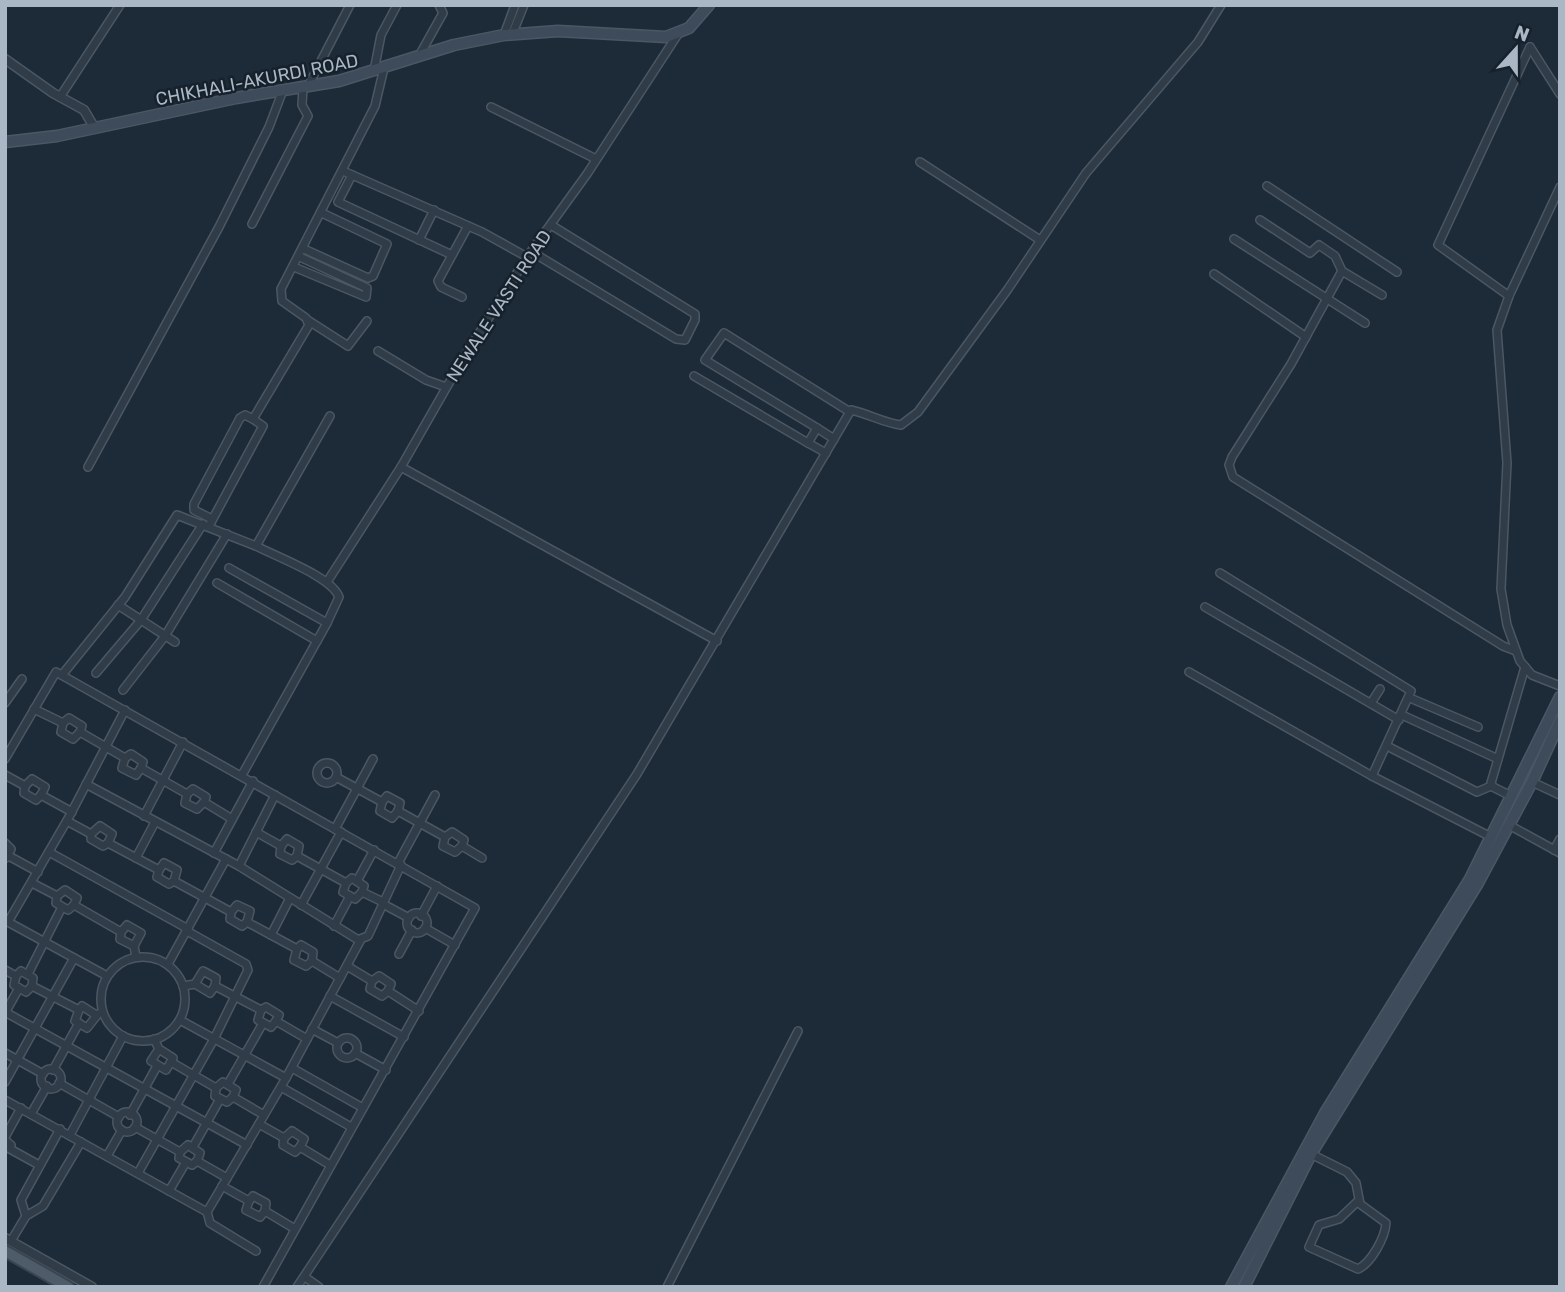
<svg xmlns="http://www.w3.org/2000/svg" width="1565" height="1292" viewBox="0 0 1565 1292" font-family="Rubik,sans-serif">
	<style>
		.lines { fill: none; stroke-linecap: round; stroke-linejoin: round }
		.minor-casing { stroke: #4b5763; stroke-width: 10 }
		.tertiary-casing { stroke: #4b5763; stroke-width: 11 }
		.secondary-casing { stroke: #4b5763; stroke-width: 13 }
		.primary-casing { stroke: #3a4551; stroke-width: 14 }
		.minor { stroke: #303c48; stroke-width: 7 }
		.tertiary { stroke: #303c48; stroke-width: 8 }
		.secondary { stroke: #3e4b5b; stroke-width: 10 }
		.primary { stroke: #4e5b68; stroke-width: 10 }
		.labels { text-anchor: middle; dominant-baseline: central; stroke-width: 5; stroke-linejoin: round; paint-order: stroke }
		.street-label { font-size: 18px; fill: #aab7c5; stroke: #16212c }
	</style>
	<rect width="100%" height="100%" fill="#1d2a37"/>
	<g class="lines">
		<!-- minor casing -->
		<g class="minor-casing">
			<g id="minor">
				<path d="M 504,35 L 515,5"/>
				<path d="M 512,35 L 524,5"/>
				<path d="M 1530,47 L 1438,245 L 1509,296 L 1560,187"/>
				<path d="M 1530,47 L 1560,94"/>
				<path d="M 419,56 L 443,13 L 439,5"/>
				<path d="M 374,71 L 381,35 L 397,5"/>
				<path d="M 308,86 L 350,5"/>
				<path d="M 60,97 L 120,5"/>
				<path d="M 491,107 L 596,159"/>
				<path d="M 920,162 L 1040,240"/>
				<path d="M 343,171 L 482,232 L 527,257"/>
				<path d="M 352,175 L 338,202 L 452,255"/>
				<path d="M 1267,186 L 1397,272"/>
				<path d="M 1260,220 L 1310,253 L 1319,245 L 1335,256 L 1342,271 L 1382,295"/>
				<path d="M 252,224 L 308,116 L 302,105 L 303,87"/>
				<path d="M 1234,239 L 1365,323"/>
				<path d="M 419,240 L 434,210"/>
				<path d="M 304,249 L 368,278 L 373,276 L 387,244 L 322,213"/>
				<path d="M 532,252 L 676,339 L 685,340 L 695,320 L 695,314 L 551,225"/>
				<path d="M 294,267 L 366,297 L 367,288 L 300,257"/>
				<path d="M 1342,271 L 1291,364 L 1232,457 L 1229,465 L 1233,477 L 1503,646 L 1516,651"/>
				<path d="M 1214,274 L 1306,337"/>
				<path d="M 1509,296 L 1497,330 L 1507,463 L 1501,589 L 1507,625 L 1520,661 L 1532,675 L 1560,686"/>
				<path d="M 462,297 L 441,287 L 438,281 L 468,226"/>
				<path d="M 309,321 L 348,346 L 367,321"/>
				<path d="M 378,351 L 426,380 L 446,387"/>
				<path d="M 694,376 L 808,443 L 817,428 L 834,439"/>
				<path d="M 817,428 L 705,360 L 724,333 L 850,412"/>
				<path d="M 808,443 L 826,453"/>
				<path d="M 88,467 L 219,227 L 269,127 L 283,90"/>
				<path d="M 401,467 L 717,641"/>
				<path d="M 212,519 L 194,510 L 194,504 L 240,418 L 245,415 L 253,419"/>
				<path d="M 209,526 L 263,426 L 253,419 L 309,325 L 306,318 L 282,301 L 281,289 L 375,106 L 384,68"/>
				<path d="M 229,568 L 327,623 L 242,775"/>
				<path d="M 1220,573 L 1411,691 L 1372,776"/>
				<path d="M 327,582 L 401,467 L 461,362 L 527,257 L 587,174 L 678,34"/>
				<path d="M 217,583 L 317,641"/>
				<path d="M 118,605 L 175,642"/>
				<path d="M 1205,607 L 1399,720"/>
				<path d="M 327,623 L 339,597 C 332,577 277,557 256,546 L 330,416"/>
				<path d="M 1189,672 L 1372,776 L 1491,837"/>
				<path d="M 96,673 L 141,620 L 203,524"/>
				<path d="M 62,675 L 125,597 L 177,515 L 256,546"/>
				<path d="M 123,690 L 165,636 L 227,534"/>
				<path d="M 1410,698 L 1478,727"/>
				<path d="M 5,703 L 22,679"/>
				<path d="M 1371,703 L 1380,689"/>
				<path d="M 34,709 L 63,723"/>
				<path d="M 1402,715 L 1498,759"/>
				<path d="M 63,723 L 61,732 L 73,739 L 80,732"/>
				<path d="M 63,723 L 69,718 L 82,726 L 80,732"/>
				<path d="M 80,732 L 125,758 L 131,754 L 143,762 L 141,768"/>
				<path d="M 1387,746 L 1477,792 L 1491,786"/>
				<path d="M 125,758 L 122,768 L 136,775 L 141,768"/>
				<path d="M 5,759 L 56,672 L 475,908 L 263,1287"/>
				<circle cx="327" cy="773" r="10"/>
				<path d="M 141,768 L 187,794"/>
				<path d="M 5,775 L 25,786"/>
				<path d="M 336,777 L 382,802"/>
				<path d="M 1532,782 L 1560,795"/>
				<path d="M 25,786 L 32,779 L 45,787 L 41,795"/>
				<path d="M 25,786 L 24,793 L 36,800 L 41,795"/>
				<path d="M 187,794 L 185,803 L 197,809 L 204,802"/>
				<path d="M 187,794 L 193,789 L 206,797 L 204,802"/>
				<path d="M 41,795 L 72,812"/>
				<path d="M 1511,796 L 1493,787 L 1491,783 L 1525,667"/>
				<path d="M 204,802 L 232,819"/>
				<path d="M 382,802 L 380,811 L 392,818 L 398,811"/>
				<path d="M 382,802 L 387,796 L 400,803 L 398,811"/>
				<path d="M 398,811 L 445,837"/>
				<path d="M 144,816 L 183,742"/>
				<path d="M 67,821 L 91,834 L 91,839 L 103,846 L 108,843 L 159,870"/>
				<path d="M 1509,825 L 1560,853"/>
				<path d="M 335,829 L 373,759"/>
				<path d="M 256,832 L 281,846"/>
				<path d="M 91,834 L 100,826 L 112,834 L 108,843"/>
				<path d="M 445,837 L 443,846 L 455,852 L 462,846"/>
				<path d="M 445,837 L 452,832 L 464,840 L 462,846"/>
				<path d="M 5,843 L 11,849 L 6,858"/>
				<path d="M 281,846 L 287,839 L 299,846 L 297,856"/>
				<path d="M 281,846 L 280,854 L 292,860 L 297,856"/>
				<path d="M 462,846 L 482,858"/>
				<path d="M 1554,850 L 1560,839"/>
				<path d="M 49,852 L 188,929"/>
				<path d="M 214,853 L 253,781"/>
				<path d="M 7,855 L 38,872"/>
				<path d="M 297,856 L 346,883"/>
				<path d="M 136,858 L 155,822"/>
				<path d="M 398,863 L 435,795"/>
				<path d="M 239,866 L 275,795"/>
				<path d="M 159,870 L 157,877 L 169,884 L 174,881 L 231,912 L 230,919 L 242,926 L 247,922 L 297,949 L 301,945 L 313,952 L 312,961"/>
				<path d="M 159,870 L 164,863 L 177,870 L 174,881"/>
				<path d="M 357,881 L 374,850"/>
				<path d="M 32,883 L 57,896"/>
				<path d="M 346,883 L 343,892 L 355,899 L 362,892"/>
				<path d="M 346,883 L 352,878 L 364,886 L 362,892"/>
				<path d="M 362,892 L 383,902"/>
				<path d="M 57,896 L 65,890 L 77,898 L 74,905"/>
				<path d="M 57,896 L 56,903 L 68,910 L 74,905"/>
				<path d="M 383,904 L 409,918"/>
				<path d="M 74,905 L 121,932"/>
				<path d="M 301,905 L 341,832"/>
				<path d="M 231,912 L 237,905 L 250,911 L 247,922"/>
				<circle cx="417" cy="923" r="10"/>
				<path d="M 421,916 L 437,886"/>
				<path d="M 334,926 L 350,896"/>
				<path d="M 425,928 L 455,945"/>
				<path d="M 121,932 L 127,925 L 141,933 L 134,946 L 136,957"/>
				<path d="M 121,932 L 120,939 L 134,946"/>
				<path d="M 271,935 L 290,898"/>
				<path d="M 360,939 L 368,936 L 401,865"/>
				<path d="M 297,949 L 294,960 L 306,966 L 312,961"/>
				<path d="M 399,954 L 412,930"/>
				<circle cx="143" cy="999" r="42"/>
				<path d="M 312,961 L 340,978"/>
				<path d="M 168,964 L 226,859"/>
				<path d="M 347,966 L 372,981"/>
				<path d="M 5,970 L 16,976"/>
				<path d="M 28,974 L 62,907"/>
				<path d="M 16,976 L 14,985 L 26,992 L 32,986"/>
				<path d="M 16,976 L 21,971 L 33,978 L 32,986"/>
				<path d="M 107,976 L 8,922 L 69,817 L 125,710"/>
				<path d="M 372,981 L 379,976 L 391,984 L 388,991"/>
				<path d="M 372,981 L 370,989 L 382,996 L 388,991"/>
				<path d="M 195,984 L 203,971 L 216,978 L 215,986"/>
				<path d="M 32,986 L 79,1010 L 82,1006 L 96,1015"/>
				<path d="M 183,986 L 195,984 L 210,993 L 215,986"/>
				<path d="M 215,986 L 261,1010 L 266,1007 L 279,1015 L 276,1021"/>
				<path d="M 388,991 L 419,1011"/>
				<path d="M 330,996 L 404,1037"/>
				<path d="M 79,1010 L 75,1021 L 87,1028 L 98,1014"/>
				<path d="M 261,1010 L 258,1020 L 271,1027 L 276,1021"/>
				<path d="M 5,1012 L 247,1145"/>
				<path d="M 5,1013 L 19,988"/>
				<path d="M 180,1020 L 286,1078"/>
				<path d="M 276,1021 L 307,1039"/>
				<path d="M 312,1029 L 338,1043"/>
				<circle cx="347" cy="1048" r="10"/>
				<path d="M 154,1039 L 159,1049 L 173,1058 L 166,1070 L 151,1061 L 159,1049"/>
				<path d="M 5,1053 L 43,1074"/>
				<path d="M 355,1053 L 386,1070"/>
				<path d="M 171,1062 L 216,1088"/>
				<path d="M 292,1068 L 363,1108"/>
				<circle cx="51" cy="1079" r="10"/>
				<path d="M 53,1070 L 79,1023"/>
				<path d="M 5,1082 L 74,958"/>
				<path d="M 59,1083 L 119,1117"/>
				<path d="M 228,1084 L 263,1023"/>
				<path d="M 281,1087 L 351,1127"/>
				<path d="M 216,1088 L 223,1082 L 236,1090 L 233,1097"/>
				<path d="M 216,1088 L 215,1096 L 227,1102 L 233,1097"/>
				<path d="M 233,1097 L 264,1115"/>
				<path d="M 5,1100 L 207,1212 L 286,1078 L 360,941 L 239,866 L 86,784"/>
				<circle cx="127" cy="1122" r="10"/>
				<path d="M 31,1114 L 47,1086"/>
				<path d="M 130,1115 L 157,1066"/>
				<path d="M 259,1124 L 284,1138 L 283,1145 L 295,1152 L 300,1147"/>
				<path d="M 135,1127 L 180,1152 L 179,1158 L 192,1165 L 197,1161 L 227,1178"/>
				<path d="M 70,1135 L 123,1036"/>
				<path d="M 5,1137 L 21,1108"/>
				<path d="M 284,1138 L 292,1131 L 304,1139 L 300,1147"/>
				<path d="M 5,1140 L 11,1145 L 10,1149 L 39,1165"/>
				<path d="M 193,1147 L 220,1099"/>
				<path d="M 300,1147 L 330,1165"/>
				<path d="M 180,1152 L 188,1145 L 200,1153 L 197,1161"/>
				<path d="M 1309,1153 L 1347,1172 L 1356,1183 L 1360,1204 L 1386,1223 C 1385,1238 1371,1263 1358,1269 L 1309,1247 L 1319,1225 L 1339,1219 L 1359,1200"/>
				<path d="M 107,1156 L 122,1130"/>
				<path d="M 138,1173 L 214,1039 L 248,970 L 246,964 L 187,931"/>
				<path d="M 222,1186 L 249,1201"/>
				<path d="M 169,1191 L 186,1162"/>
				<path d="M 249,1201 L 246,1210 L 260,1217 L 265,1211"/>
				<path d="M 249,1201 L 253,1196 L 266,1203 L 265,1211"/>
				<path d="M 265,1211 L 295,1229"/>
				<path d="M 207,1212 L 210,1223 L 256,1251"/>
				<path d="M 26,1216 L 21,1200 L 60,1129"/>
				<path d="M 11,1241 L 26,1216 L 43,1206 L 81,1142"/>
				<path d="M 305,1277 L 319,1287"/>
				<path d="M 297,1287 L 637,774 L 851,410 C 869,414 884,423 901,425 L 918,412 L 1008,289 L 1086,173 L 1198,42 L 1221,5"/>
				<path d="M 667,1287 L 798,1031"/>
			</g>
		</g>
		<!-- tertiary casing -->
		<g class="tertiary-casing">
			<g id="tertiary">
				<path d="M 5,59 L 53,93 L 84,110 L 94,127"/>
				<path d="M 5,1238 L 92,1287"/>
			</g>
		</g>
		<!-- secondary casing -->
		<g class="secondary-casing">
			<g id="secondary">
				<path d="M 5,142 L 57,136 L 236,98 L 339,81 L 454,45 L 504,35 L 558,31 L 666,37 L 689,28 L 709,5"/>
				<path d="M 1231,1287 L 1325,1113 L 1470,879 L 1560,697"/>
				<path d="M 1244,1287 L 1311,1154 L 1478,883 L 1532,782 L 1560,721"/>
			</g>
		</g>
		<!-- primary casing -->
		<g class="primary-casing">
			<path id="primary" d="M 5,1251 L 68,1287"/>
		</g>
		<!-- minor -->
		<use href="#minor" class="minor"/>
		<!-- tertiary -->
		<use href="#tertiary" class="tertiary"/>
		<!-- secondary -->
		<use href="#secondary" class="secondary"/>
		<!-- primary -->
		<use href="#primary" class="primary"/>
	</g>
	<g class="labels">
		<!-- street labels -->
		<g class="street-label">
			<text transform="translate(257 80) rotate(-11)">CHIKHALI-AKURDI ROAD</text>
			<text transform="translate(499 306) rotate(-57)">NEWALE VASTI ROAD</text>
		</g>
	</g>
	<!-- border -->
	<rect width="1565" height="1292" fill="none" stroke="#aab7c5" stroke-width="14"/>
	<!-- north arrow -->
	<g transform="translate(1516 49) rotate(21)" stroke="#16212c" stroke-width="5" paint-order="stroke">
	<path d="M0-5L12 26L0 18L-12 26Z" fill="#aab7c5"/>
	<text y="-10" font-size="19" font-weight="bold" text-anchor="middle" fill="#aab7c5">N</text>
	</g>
</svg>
